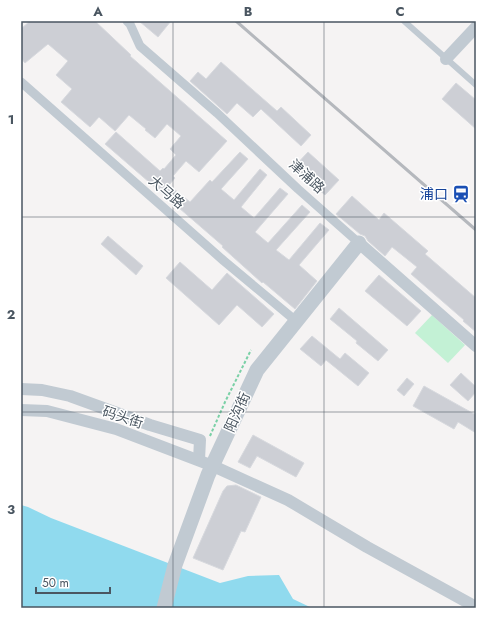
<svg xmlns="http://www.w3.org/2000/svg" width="497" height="629" viewBox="0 0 497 629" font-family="Jost,'Noto Sans SC',sans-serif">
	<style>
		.green { fill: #c3f1d5 }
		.water { fill: #90daee }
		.building { fill: #cdcfd5; stroke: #d7d9de }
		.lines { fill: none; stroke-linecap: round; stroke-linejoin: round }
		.path { stroke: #7ad0a6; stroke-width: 2; stroke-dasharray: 3 2; stroke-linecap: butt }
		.service { stroke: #c1cad2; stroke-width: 6 }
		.pedestrian { stroke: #c1cad2; stroke-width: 9 }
		.minor { stroke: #c1cad2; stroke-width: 12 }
		.tertiary { stroke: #c1cad2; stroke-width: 15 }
		.rail { stroke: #b5b8bd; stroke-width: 3 }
		.grid { fill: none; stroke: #4a5661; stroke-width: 1; stroke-opacity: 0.55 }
		.labels { text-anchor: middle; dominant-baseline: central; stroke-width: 3; stroke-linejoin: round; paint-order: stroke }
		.street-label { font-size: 14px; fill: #4a5661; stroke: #fff }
		.transit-label { font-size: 14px; fill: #164399; stroke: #fff; text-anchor: end }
		.neatline { fill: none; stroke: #4a5661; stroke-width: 1.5 }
		.grid-label { font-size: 13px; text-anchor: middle; font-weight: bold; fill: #4a5661 }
	</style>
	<rect width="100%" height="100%" fill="#f5f3f3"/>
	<!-- green -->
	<path class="green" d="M 432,315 L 465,345 L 448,363 L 415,333 Z"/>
	<!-- water -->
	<path class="water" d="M 21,505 L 28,507 L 51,518 L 220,583 L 248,576 L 279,575 L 293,599 L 312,608 L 21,608 Z"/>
	<!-- building -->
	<g class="building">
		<path d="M 30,21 L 95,21 L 131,55 L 130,56 L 227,141 L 199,172 L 186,161 L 173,176 L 175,178 L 169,185 L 190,202 L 210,180 L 212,182 L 240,152 L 248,159 L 221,189 L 234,200 L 260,169 L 267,175 L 241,207 L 254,218 L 280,188 L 288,194 L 255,232 L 268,243 L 302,205 L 310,212 L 276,250 L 289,260 L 320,223 L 329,230 L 299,265 L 317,281 L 295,309 L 263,282 L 262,283 L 222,247 L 223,246 L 105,144 L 116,132 L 160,171 L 163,168 L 164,169 L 176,155 L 170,149 L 181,136 L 167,124 L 155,138 L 145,130 L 146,129 L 129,115 L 115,131 L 99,117 L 90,127 L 61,102 L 72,89 L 56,75 L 68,61 L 48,44 L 25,63 L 21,58 L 21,29 Z"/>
		<path d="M 139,21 L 171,21 L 158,37 Z"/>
		<path d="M 221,62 L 277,111 L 281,107 L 311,135 L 301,146 L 261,109 L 253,117 L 237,103 L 227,114 L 190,81 L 198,72 L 206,79 Z"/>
		<path d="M 456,83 L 476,100 L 476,129 L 442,99 Z"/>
		<path d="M 308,152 L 339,180 L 325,195 L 294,167 Z"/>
		<path d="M 352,196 L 379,220 L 384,213 L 428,251 L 425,254 L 476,298 L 476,332 L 463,321 L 464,320 L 411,274 L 417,267 L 392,247 L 385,256 L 368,241 L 365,236 L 360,234 L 336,214 Z"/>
		<path d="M 108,236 L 143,266 L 136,275 L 101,244 Z"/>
		<path d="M 180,262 L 212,290 L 227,273 L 274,314 L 262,327 L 237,305 L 219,325 L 166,278 Z"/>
		<path d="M 379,275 L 421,311 L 407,326 L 365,291 Z"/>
		<path d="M 339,308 L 388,350 L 378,361 L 356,343 L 357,341 L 330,319 Z"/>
		<path d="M 312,336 L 340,359 L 345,353 L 369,373 L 358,386 L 326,360 L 321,366 L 300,349 Z"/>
		<path d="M 461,373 L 476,387 L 476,392 L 468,401 L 450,385 Z"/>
		<path d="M 407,378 L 414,384 L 404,396 L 397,390 Z"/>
		<path d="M 424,386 L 476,415 L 476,433 L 458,422 L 454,429 L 413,406 Z"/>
		<path d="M 253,435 L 304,463 L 296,477 L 257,456 L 250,468 L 238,462 Z"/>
		<path d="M 236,485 L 261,497 L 245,532 L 241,531 L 223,570 L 193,558 L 223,491 L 227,486 Z"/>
	</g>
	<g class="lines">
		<!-- path -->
		<path class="path" d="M 210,436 L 225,402 L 251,350"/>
		<!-- service -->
		<path class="service" d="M 404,21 L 476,85"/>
		<!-- pedestrian -->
		<g class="pedestrian">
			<path d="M 127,21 L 130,24 L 140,46 L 217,113 L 298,189 L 359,243"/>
			<path d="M 21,82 L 224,261 L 296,321"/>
		</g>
		<!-- minor -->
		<g class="minor">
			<path d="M 446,59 L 476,27"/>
			<path d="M 359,243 L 476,346"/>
			<path d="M 21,389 L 42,390 L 70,396 L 150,425 L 200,440 L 199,460"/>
			<path d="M 21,410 L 47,411 L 116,429 L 213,466 L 288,500 L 367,547 L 476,607"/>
		</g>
		<!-- tertiary -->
		<path class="tertiary" d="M 164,608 L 175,565 L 208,475 L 257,370 L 359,243"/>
		<!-- rail -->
		<path class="rail" d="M 236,21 L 476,230"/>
	</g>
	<!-- grid -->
	<path class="grid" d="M 173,21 L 173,608M 324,21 L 324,608M 21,217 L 476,217M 21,412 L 476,412"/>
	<!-- icons -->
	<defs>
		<g id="station-bare" transform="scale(1.38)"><path d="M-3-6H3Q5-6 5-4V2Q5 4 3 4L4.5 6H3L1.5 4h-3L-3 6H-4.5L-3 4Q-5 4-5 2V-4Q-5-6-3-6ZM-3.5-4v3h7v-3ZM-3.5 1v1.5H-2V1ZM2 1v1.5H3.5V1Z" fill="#1a4fb4" stroke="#fff" stroke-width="2.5" paint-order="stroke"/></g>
	</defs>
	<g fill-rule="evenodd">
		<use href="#station-bare" x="461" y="194"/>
	</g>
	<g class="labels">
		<!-- street labels -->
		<g class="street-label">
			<text transform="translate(307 176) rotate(42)">津浦路</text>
			<text transform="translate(167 192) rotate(41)">大马路</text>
			<text transform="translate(237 412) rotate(-66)">阳沟街</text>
			<text transform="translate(123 417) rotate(18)">码头街</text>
		</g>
		<!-- transit labels -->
		<g class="transit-label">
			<text x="448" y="194">浦口</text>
		</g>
	</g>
	<!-- border -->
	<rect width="497" height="629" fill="none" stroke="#ffffff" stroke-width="44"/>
	<!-- scale -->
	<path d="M36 587v6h74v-6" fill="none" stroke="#4a5661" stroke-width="2"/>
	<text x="42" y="587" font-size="12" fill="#4a5661" stroke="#ffffff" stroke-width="3" paint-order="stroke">50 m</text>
	<rect x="22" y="22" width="453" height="585" class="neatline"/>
	<g class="grid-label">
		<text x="98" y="16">A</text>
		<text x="248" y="16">B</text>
		<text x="400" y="16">C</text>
		<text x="11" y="124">1</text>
		<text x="11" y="319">2</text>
		<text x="11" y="514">3</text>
	</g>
</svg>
